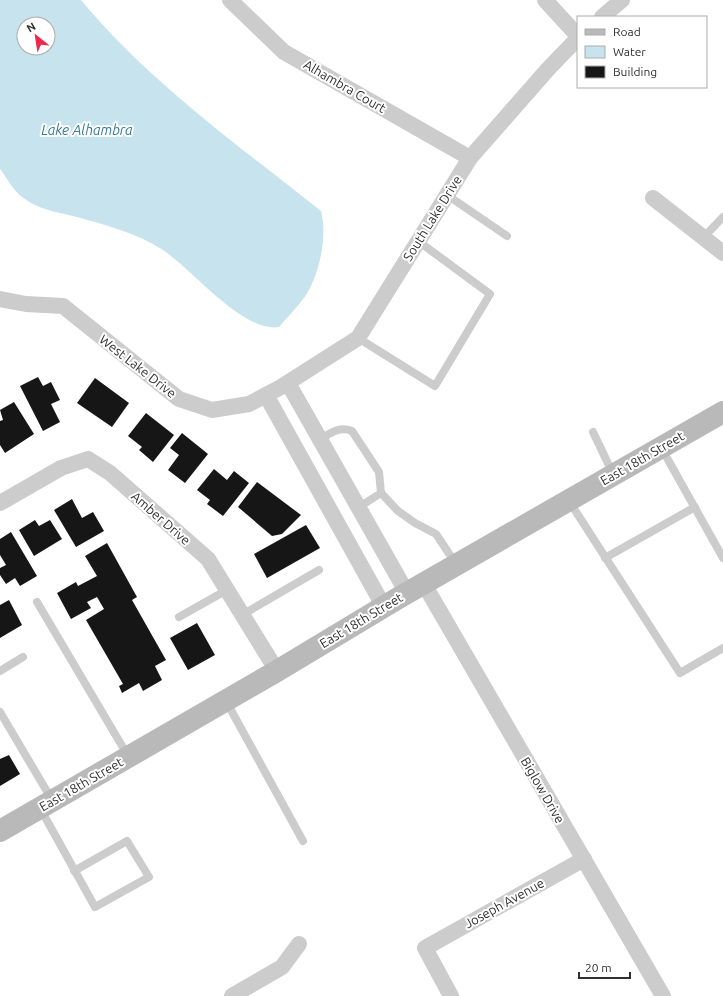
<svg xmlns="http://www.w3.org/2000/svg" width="723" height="996" viewBox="0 0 723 996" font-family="Ubuntu,sans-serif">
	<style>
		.water { fill: #c7e3ee; fill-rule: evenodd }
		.building { fill: #161616 }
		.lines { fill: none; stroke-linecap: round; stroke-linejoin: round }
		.service { stroke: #ccc; stroke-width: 8 }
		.minor { stroke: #ccc; stroke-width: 16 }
		.secondary { stroke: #b9b9b9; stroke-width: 22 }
		.labels { text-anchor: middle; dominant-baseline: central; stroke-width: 4; stroke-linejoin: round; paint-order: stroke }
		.street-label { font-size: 13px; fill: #2f2f2f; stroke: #fff }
		.water-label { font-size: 14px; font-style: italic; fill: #387c97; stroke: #fff }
	</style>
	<rect width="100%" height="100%" fill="#fff"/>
	<!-- water -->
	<path class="water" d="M 0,0 L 81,0 C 149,82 238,145 321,211 C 327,234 321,265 311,286 C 305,300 288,316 279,327 C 243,333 193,270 163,250 C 135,232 105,225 73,216 C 56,212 37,209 22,197 C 13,190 7,178 0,169 ZM 24,24 L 48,24 L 48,48 L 24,48 Z"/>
	<!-- building -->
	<g class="building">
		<path d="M 38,377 L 43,386 L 51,382 L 60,400 L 51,404 L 60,422 L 43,431 L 20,386 Z"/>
		<path d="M 95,378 L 129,403 L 112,427 L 77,403 Z"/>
		<path d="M 14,402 L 34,434 L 5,453 L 0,445 L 0,421 L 3,420 L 0,410 Z"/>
		<path d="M 146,413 L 174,435 L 153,462 L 139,450 L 142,447 L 128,436 Z"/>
		<path d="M 182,433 L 208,454 L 185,483 L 168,470 L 179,455 L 170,448 Z"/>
		<path d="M 214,469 L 227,480 L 234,471 L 249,483 L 223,516 L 207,504 L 210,500 L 197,490 Z"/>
		<path d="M 257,482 L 301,515 L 282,534 L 272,536 L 238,507 Z"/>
		<path d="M 72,499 L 82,518 L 93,512 L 104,531 L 76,547 L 54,510 Z"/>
		<path d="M 35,520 L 39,526 L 50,520 L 62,539 L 34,556 L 19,530 Z"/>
		<path d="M 306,525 L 320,548 L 267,578 L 254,554 Z"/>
		<path d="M 11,532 L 37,576 L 20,586 L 15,578 L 6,584 L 0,575 L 0,568 L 6,565 L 0,555 L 0,539 Z"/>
		<path d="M 107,543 L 137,597 L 132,600 L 166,660 L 155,666 L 162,680 L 143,691 L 139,683 L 122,693 L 119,686 L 123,684 L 86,620 L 104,609 L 97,597 L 87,602 L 91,608 L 71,619 L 57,593 L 76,582 L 78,586 L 97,576 L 85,556 Z"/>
		<path d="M 9,600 L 22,625 L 0,638 L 0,605 Z"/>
		<path d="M 197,623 L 215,655 L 188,670 L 170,638 Z"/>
		<path d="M 9,755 L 20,774 L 0,786 L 0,759 Z"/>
	</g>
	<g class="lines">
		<!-- service -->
		<g class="service">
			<path d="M 447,195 L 507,236"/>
			<path d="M 703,238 L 723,217"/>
			<path d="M 358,338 L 435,386 L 490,294 L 418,241"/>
			<path d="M 593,432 L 613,474"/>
			<path d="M 320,439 C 331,433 339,426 352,431 L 379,472 L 381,493 L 359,507"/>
			<path d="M 662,449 L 723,558"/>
			<path d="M 381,493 L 398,511 L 415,523 L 436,534 L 456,564"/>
			<path d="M 569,501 L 680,673 L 723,648"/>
			<path d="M 605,558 L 695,507"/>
			<path d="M 37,602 L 128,756"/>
			<path d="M 242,615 L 319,570"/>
			<path d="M 179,617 L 227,590"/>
			<path d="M 0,671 L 23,657"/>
			<path d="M 226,701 L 303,841"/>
			<path d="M 0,712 L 52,800"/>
			<path d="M 40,808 L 95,907 L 149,877 L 127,841 L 74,871"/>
		</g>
		<!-- minor -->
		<g class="minor">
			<path d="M 230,0 L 284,52 L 470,158"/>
			<path d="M 545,0 L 578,36"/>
			<path d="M 602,17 L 622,0"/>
			<path d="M 653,198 L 723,253"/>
			<path d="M 0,299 L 26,304 L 63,306 L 179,399 L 212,410 L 249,404 L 281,387 L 358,338 L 470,158 L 549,68 L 578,38"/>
			<path d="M 288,383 L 407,593"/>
			<path d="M 266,395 L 384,607"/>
			<path d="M 0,503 L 61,468 L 88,459 L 110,473 L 208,559 L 277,671"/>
			<path d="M 424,584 L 663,996"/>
			<path d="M 232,996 L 282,967 L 299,944"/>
			<path d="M 451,996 L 425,948 L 584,859"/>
		</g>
		<!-- secondary -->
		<path class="secondary" d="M 0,831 L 277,671 L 400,597 L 723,412"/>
	</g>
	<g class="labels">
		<!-- street labels -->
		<g class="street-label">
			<text transform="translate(345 86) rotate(30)">Alhambra Court</text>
			<text transform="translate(432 218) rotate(-58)">South Lake Drive</text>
			<text transform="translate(138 366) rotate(38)">West Lake Drive</text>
			<text transform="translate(642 458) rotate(-30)">East 18th Street</text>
			<text transform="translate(161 518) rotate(41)">Amber Drive</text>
			<text transform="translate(361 620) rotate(-31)">East 18th Street</text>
			<text transform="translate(81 784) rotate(-30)">East 18th Street</text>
			<text transform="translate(543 790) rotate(60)">Biglow Drive</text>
			<text transform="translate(504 903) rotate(-29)">Joseph Avenue</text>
		</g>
		<!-- water labels -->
		<g class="water-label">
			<text x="87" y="130">Lake Alhambra</text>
		</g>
	</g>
	<!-- legend -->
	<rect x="577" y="16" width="130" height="72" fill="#ffffff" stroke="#acacac"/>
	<rect x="585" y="29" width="20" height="6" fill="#b9b9b9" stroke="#acacac"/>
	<text x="613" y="36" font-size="12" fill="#2f2f2f">Road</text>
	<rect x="585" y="46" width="20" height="12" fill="#c7e3ee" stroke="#acacac"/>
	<text x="613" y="56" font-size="12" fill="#2f2f2f">Water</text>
	<rect x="585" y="66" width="20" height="12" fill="#161616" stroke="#acacac"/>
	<text x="613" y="76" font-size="12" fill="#2f2f2f">Building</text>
	<!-- north arrow -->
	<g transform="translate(36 36) rotate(330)"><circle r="19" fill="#ffffff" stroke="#acacac"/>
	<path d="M0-3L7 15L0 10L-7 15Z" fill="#f0274c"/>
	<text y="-6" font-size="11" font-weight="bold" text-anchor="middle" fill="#2f2f2f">N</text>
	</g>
	<!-- scale -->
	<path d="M579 972v6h51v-6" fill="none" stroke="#2f2f2f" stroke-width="2"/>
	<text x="585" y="972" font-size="12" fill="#2f2f2f" stroke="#ffffff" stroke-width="3" paint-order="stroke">20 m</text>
</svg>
